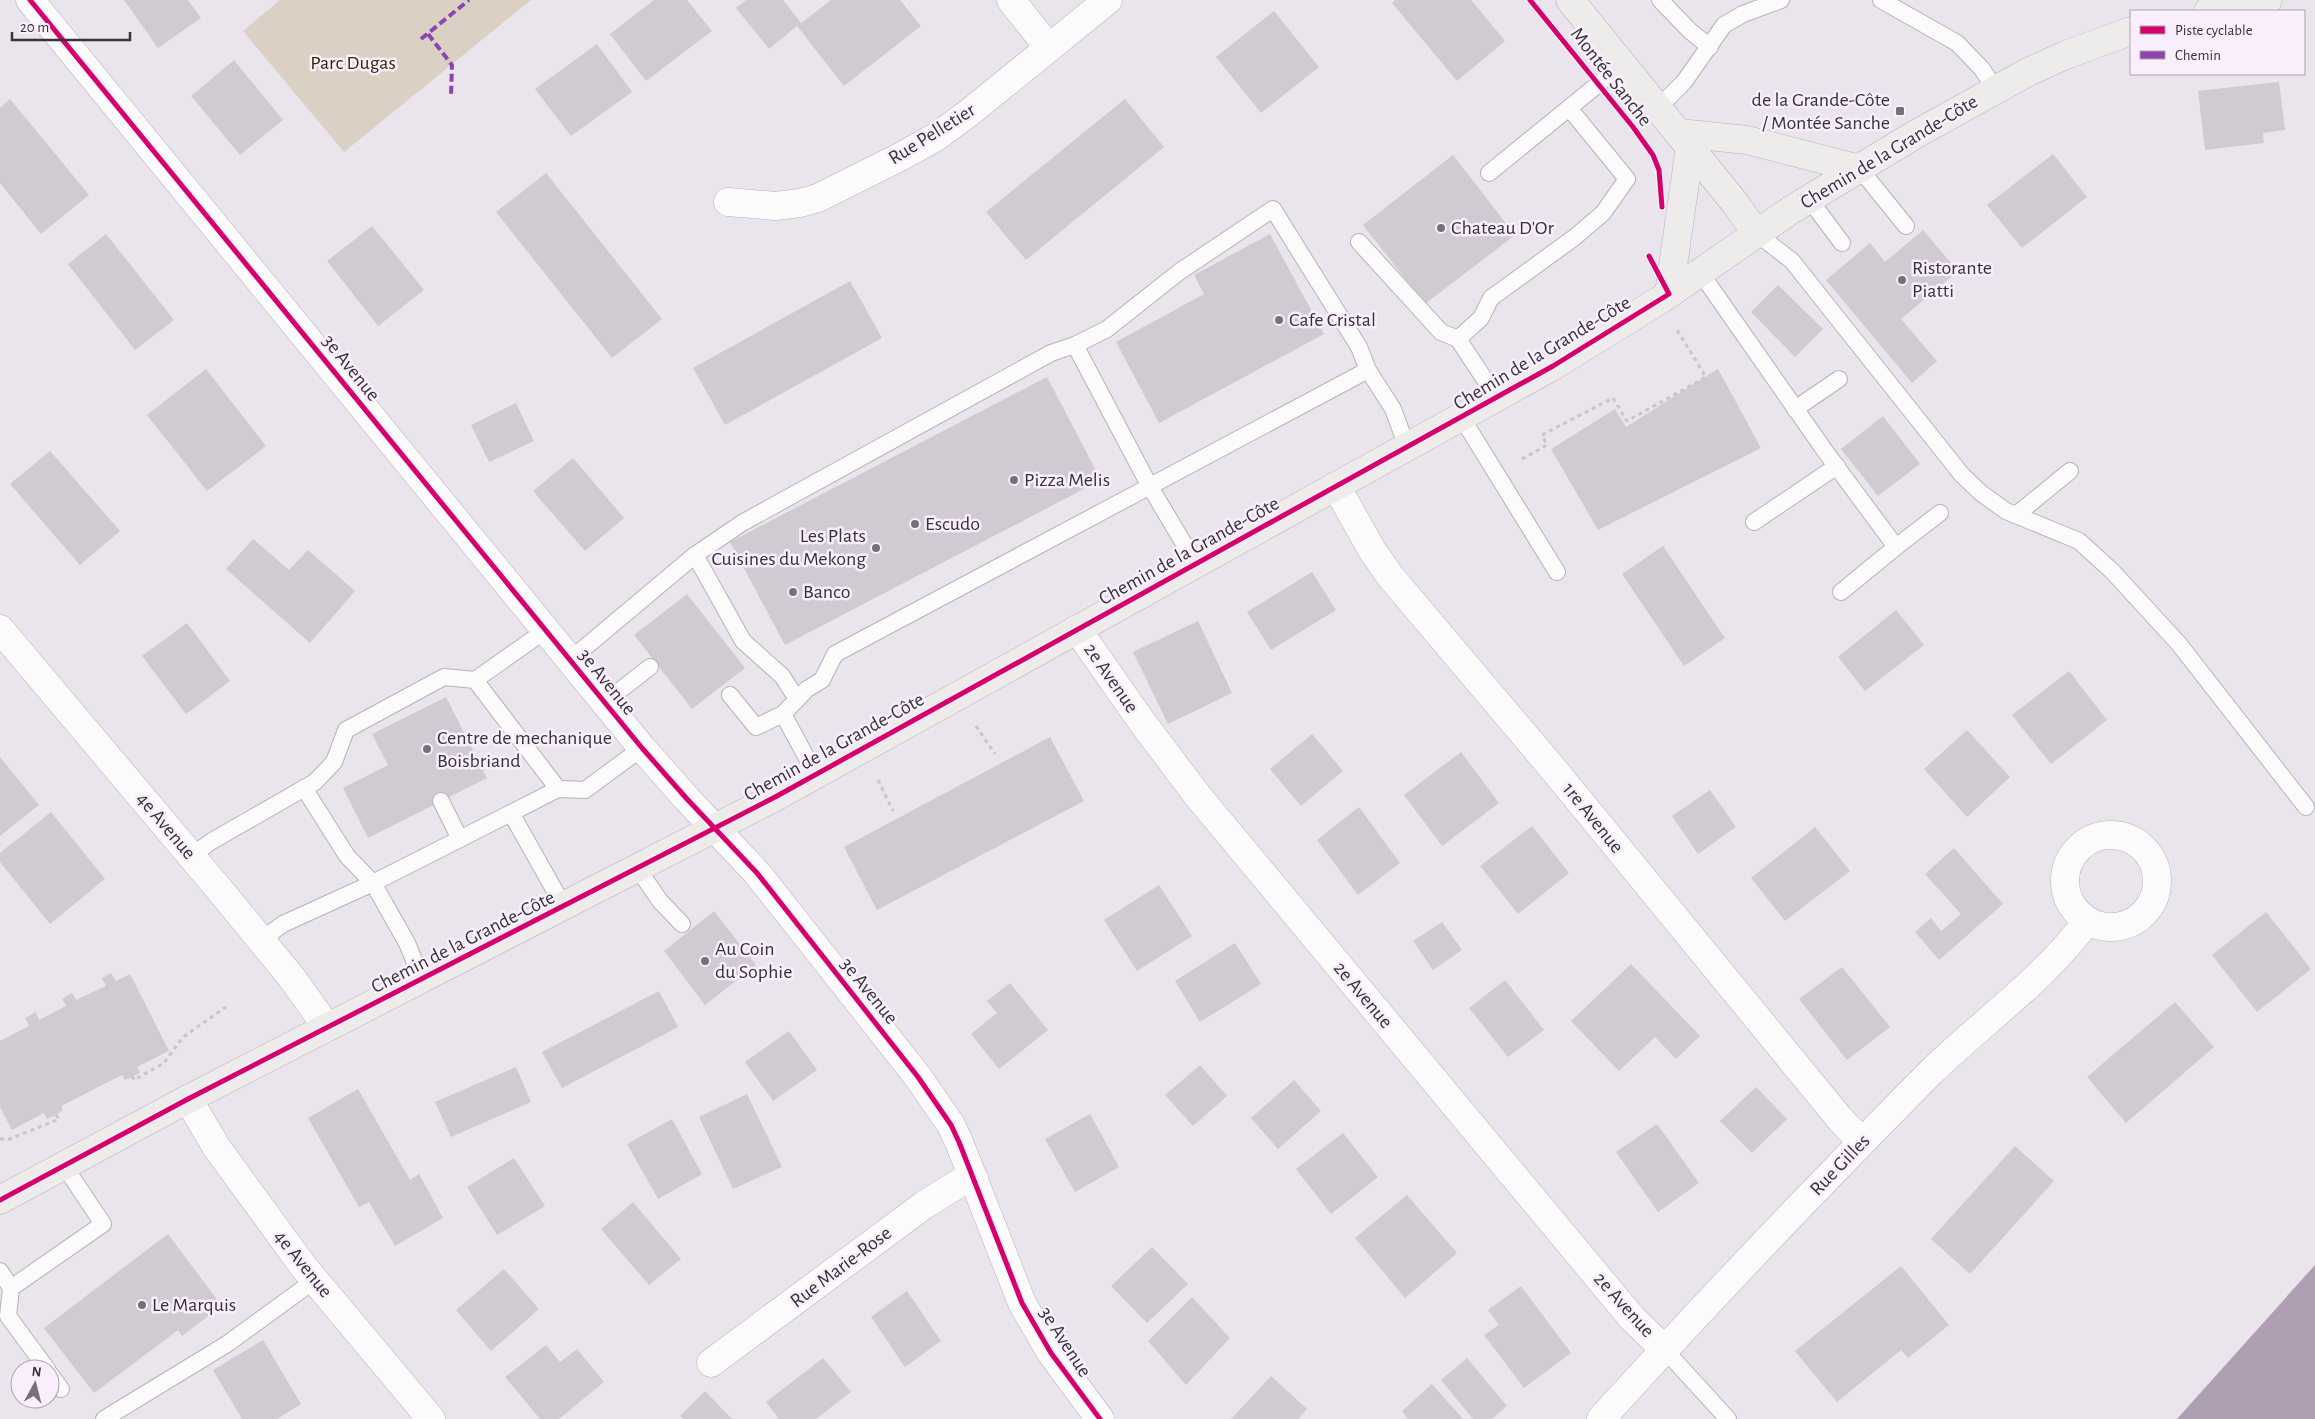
<svg xmlns="http://www.w3.org/2000/svg" width="2315" height="1419" viewBox="0 0 2315 1419" font-family="'Alegreya Sans',sans-serif">
	<style>
		.green { fill: #dad0c4 }
		.water { fill: #ae9fb3 }
		.building { fill: #d0cad3 }
		.lines { fill: none; stroke-linecap: round; stroke-linejoin: round }
		.lane-casing { stroke: #b7b2b9; stroke-width: 18 }
		.street-casing { stroke: #b7b2b9; stroke-width: 29 }
		.secondary-casing { stroke: #b7b2b9; stroke-width: 29 }
		.path { stroke: #c8c6c9; stroke-width: 3; stroke-dasharray: 4 4; stroke-linecap: butt }
		.lane { stroke: #fcfbfc; stroke-width: 16 }
		.street { stroke: #fcfbfc; stroke-width: 28 }
		.secondary { stroke: #eeeceb; stroke-width: 28 }
		.quiet { stroke: #8e44ad; stroke-width: 4; stroke-dasharray: 8 4; stroke-linecap: butt }
		.cycleway-casing { stroke: #f9eefc; stroke-width: 8 }
		.cycleway { stroke: #d6006c; stroke-width: 5 }
		.poi-dot { fill: #767178; stroke: #f9eefc; stroke-width: 2 }
		.labels { text-anchor: middle; dominant-baseline: central; stroke-width: 5; stroke-linejoin: round; paint-order: stroke }
		.park-label { font-size: 20px; fill: #382a02; stroke: #f9eefc }
		.street-label { font-size: 20px; fill: #373339; stroke: #f9eefc }
		.poi-label { font-size: 20px; fill: #373339; stroke: #f9eefc; text-anchor: start }
	</style>
	<rect width="100%" height="100%" fill="#eae4ec"/>
	<!-- green -->
	<path class="green" d="M 280,0 L 531,0 L 344,152 L 243,31 Z"/>
	<!-- water -->
	<path class="water" d="M 2315,1265 L 2315,1419 L 2177,1419 Z"/>
	<!-- building -->
	<g class="building">
		<path d="M 124,0 L 188,0 L 201,18 L 158,48 Z"/>
		<path d="M 654,0 L 687,0 L 712,31 L 646,81 L 610,34 Z"/>
		<path d="M 746,0 L 783,0 L 801,23 L 831,0 L 900,0 L 921,26 L 844,86 L 797,26 L 769,49 L 736,8 Z"/>
		<path d="M 1395,0 L 1471,0 L 1505,41 L 1457,81 L 1392,3 Z"/>
		<path d="M 1274,11 L 1319,67 L 1261,113 L 1216,57 Z"/>
		<path d="M 597,44 L 632,92 L 571,136 L 535,89 Z"/>
		<path d="M 234,60 L 283,120 L 240,155 L 191,96 Z"/>
		<path d="M 2279,82 L 2285,130 L 2263,133 L 2264,143 L 2205,150 L 2198,91 Z"/>
		<path d="M 10,99 L 89,195 L 41,234 L 0,183 L 0,108 Z"/>
		<path d="M 1125,99 L 1164,147 L 1026,260 L 986,212 Z"/>
		<path d="M 2053,154 L 2087,197 L 2022,248 L 1987,205 Z"/>
		<path d="M 1453,155 L 1515,235 L 1425,304 L 1363,225 Z"/>
		<path d="M 546,173 L 662,319 L 612,358 L 496,212 Z"/>
		<path d="M 372,226 L 424,290 L 378,326 L 327,261 Z"/>
		<path d="M 1923,230 L 1958,271 L 1901,319 L 1937,361 L 1912,383 L 1826,280 L 1870,243 L 1885,262 Z"/>
		<path d="M 106,234 L 174,320 L 135,350 L 68,264 Z"/>
		<path d="M 1270,234 L 1324,334 L 1159,423 L 1116,342 L 1204,294 L 1194,275 Z"/>
		<path d="M 850,281 L 882,338 L 725,425 L 693,368 Z"/>
		<path d="M 1778,285 L 1823,329 L 1795,357 L 1751,312 Z"/>
		<path d="M 206,369 L 266,446 L 207,491 L 147,415 Z"/>
		<path d="M 1718,369 L 1761,448 L 1598,530 L 1551,449 L 1615,409 L 1626,427 Z"/>
		<path d="M 1047,377 L 1101,480 L 785,645 L 730,542 Z"/>
		<path d="M 516,403 L 534,441 L 489,462 L 471,425 Z"/>
		<path d="M 1883,416 L 1920,464 L 1878,496 L 1841,449 Z"/>
		<path d="M 50,451 L 120,531 L 80,565 L 10,484 Z"/>
		<path d="M 573,458 L 624,518 L 585,551 L 533,491 Z"/>
		<path d="M 253,539 L 289,570 L 308,550 L 355,591 L 310,643 L 226,569 Z"/>
		<path d="M 1663,546 L 1725,638 L 1684,666 L 1622,574 Z"/>
		<path d="M 1312,572 L 1336,610 L 1271,650 L 1247,612 Z"/>
		<path d="M 687,594 L 745,668 L 692,709 L 634,635 Z"/>
		<path d="M 1896,610 L 1924,645 L 1865,691 L 1838,657 Z"/>
		<path d="M 1198,621 L 1232,693 L 1168,724 L 1133,652 Z"/>
		<path d="M 187,623 L 230,681 L 186,714 L 142,656 Z"/>
		<path d="M 2069,671 L 2107,720 L 2051,764 L 2012,715 Z"/>
		<path d="M 446,697 L 487,778 L 368,838 L 343,788 L 388,765 L 372,734 Z"/>
		<path d="M 1967,730 L 2010,777 L 1967,817 L 1924,769 Z"/>
		<path d="M 1312,734 L 1343,771 L 1301,806 L 1270,769 Z"/>
		<path d="M 1050,737 L 1084,801 L 877,910 L 844,847 Z"/>
		<path d="M 1461,752 L 1499,803 L 1442,846 L 1404,795 Z"/>
		<path d="M 0,757 L 39,805 L 0,836 Z"/>
		<path d="M 1710,790 L 1736,827 L 1698,854 L 1672,816 Z"/>
		<path d="M 1359,807 L 1400,863 L 1358,895 L 1317,840 Z"/>
		<path d="M 51,812 L 105,879 L 50,924 L 0,862 L 0,853 Z"/>
		<path d="M 1532,826 L 1569,873 L 1518,914 L 1480,866 Z"/>
		<path d="M 1815,827 L 1850,871 L 1785,921 L 1751,878 Z"/>
		<path d="M 1954,848 L 2003,904 L 1939,960 L 1915,932 L 1931,918 L 1941,931 L 1961,914 L 1925,874 Z"/>
		<path d="M 1159,885 L 1192,936 L 1137,971 L 1104,920 Z"/>
		<path d="M 714,911 L 756,965 L 705,1005 L 664,951 Z"/>
		<path d="M 2266,912 L 2311,969 L 2257,1012 L 2212,955 Z"/>
		<path d="M 1442,922 L 1462,950 L 1433,970 L 1413,941 Z"/>
		<path d="M 1235,943 L 1261,984 L 1200,1022 L 1175,981 Z"/>
		<path d="M 1631,964 L 1700,1036 L 1676,1059 L 1655,1037 L 1619,1071 L 1571,1021 Z"/>
		<path d="M 1842,967 L 1890,1027 L 1847,1060 L 1799,999 Z"/>
		<path d="M 111,973 L 116,981 L 130,974 L 169,1051 L 137,1067 L 140,1073 L 125,1080 L 122,1075 L 61,1106 L 63,1110 L 56,1115 L 47,1119 L 44,1113 L 12,1130 L 0,1107 L 0,1041 L 29,1026 L 25,1018 L 36,1012 L 39,1020 L 66,1006 L 62,999 L 72,993 L 76,1000 L 106,986 L 102,978 Z"/>
		<path d="M 1505,980 L 1544,1030 L 1508,1057 L 1469,1008 Z"/>
		<path d="M 1010,983 L 1048,1030 L 999,1069 L 971,1034 L 997,1013 L 987,1001 Z"/>
		<path d="M 659,991 L 678,1027 L 562,1088 L 542,1052 Z"/>
		<path d="M 2175,1002 L 2214,1047 L 2126,1123 L 2087,1077 Z"/>
		<path d="M 789,1031 L 817,1070 L 773,1101 L 745,1062 Z"/>
		<path d="M 1200,1065 L 1227,1096 L 1193,1126 L 1165,1095 Z"/>
		<path d="M 516,1067 L 531,1102 L 451,1137 L 435,1102 Z"/>
		<path d="M 1294,1080 L 1321,1111 L 1278,1149 L 1251,1118 Z"/>
		<path d="M 1756,1087 L 1787,1119 L 1752,1153 L 1720,1121 Z"/>
		<path d="M 358,1089 L 410,1180 L 419,1174 L 443,1218 L 395,1246 L 369,1202 L 359,1207 L 308,1118 Z"/>
		<path d="M 747,1094 L 782,1167 L 733,1189 L 699,1117 Z"/>
		<path d="M 1090,1114 L 1119,1167 L 1075,1192 L 1045,1139 Z"/>
		<path d="M 672,1119 L 702,1174 L 658,1199 L 627,1144 Z"/>
		<path d="M 1657,1124 L 1699,1183 L 1658,1212 L 1616,1152 Z"/>
		<path d="M 1343,1133 L 1378,1177 L 1331,1214 L 1296,1169 Z"/>
		<path d="M 2015,1146 L 2054,1181 L 1970,1274 L 1931,1239 Z"/>
		<path d="M 514,1158 L 545,1206 L 497,1235 L 467,1187 Z"/>
		<path d="M 1407,1195 L 1457,1253 L 1405,1298 L 1355,1238 Z"/>
		<path d="M 633,1202 L 681,1259 L 649,1285 L 601,1229 Z"/>
		<path d="M 168,1234 L 222,1306 L 182,1336 L 178,1330 L 94,1393 L 44,1328 Z"/>
		<path d="M 1152,1247 L 1188,1284 L 1147,1323 L 1111,1286 Z"/>
		<path d="M 1901,1266 L 1949,1325 L 1908,1358 L 1901,1350 L 1837,1402 L 1795,1351 Z"/>
		<path d="M 504,1269 L 539,1309 L 491,1351 L 456,1310 Z"/>
		<path d="M 1521,1286 L 1571,1353 L 1524,1388 L 1484,1335 L 1499,1325 L 1488,1310 Z"/>
		<path d="M 907,1291 L 941,1341 L 905,1367 L 871,1317 Z"/>
		<path d="M 1192,1297 L 1230,1338 L 1186,1385 L 1148,1341 Z"/>
		<path d="M 263,1340 L 301,1404 L 277,1419 L 242,1419 L 213,1370 Z"/>
		<path d="M 546,1345 L 560,1362 L 577,1349 L 604,1382 L 559,1419 L 540,1419 L 505,1377 Z"/>
		<path d="M 823,1358 L 851,1392 L 816,1419 L 779,1419 L 766,1402 Z"/>
		<path d="M 1467,1358 L 1507,1406 L 1492,1419 L 1473,1419 L 1441,1380 Z"/>
		<path d="M 1271,1376 L 1307,1409 L 1298,1419 L 1231,1419 Z"/>
		<path d="M 1432,1384 L 1463,1419 L 1408,1419 L 1402,1411 Z"/>
		<path d="M 705,1391 L 732,1419 L 683,1419 L 680,1416 Z"/>
	</g>
	<g class="lines">
		<!-- lane casing -->
		<g class="lane-casing">
			<g id="lane">
				<path d="M 1660,0 L 1690,31 L 1710,47"/>
				<path d="M 1881,0 L 1957,43 L 1982,69 L 1996,90"/>
				<path d="M 1658,108 L 1684,82 L 1724,25 L 1743,14 L 1781,0"/>
				<path d="M 1860,169 L 1906,226"/>
				<path d="M 1489,173 L 1623,64"/>
				<path d="M 1809,199 L 1842,243"/>
				<path d="M 1756,233 L 1792,261 L 1962,475 L 1981,493 L 2006,511 L 2079,541 L 2112,571 L 2179,644 L 2306,807"/>
				<path d="M 1359,242 L 1441,332 L 1458,339"/>
				<path d="M 1700,272 L 1825,451 L 1896,547 L 1841,592"/>
				<path d="M 1075,345 L 1149,485 L 1196,564"/>
				<path d="M 1497,398 L 1458,339 L 1481,318 L 1491,298 L 1575,237 L 1603,213 L 1627,179 L 1569,108"/>
				<path d="M 1795,409 L 1839,379"/>
				<path d="M 1462,418 L 1557,572"/>
				<path d="M 2016,515 L 2070,471"/>
				<path d="M 1754,522 L 1837,466"/>
				<path d="M 1896,547 L 1940,513"/>
				<path d="M 695,555 L 742,523 L 1051,353 L 1075,345 L 1107,329 L 1179,272 L 1273,209 L 1359,347 L 1368,370"/>
				<path d="M 546,630 L 475,680 L 558,789"/>
				<path d="M 570,660 L 695,555 L 743,641 L 782,676 L 797,699"/>
				<path d="M 730,695 L 756,727 L 783,714 L 816,775"/>
				<path d="M 605,702 L 650,667"/>
				<path d="M 783,714 L 807,689 L 822,680 L 835,654 L 1368,370 L 1393,409 L 1407,447"/>
				<path d="M 441,801 L 460,839"/>
				<path d="M 511,813 L 558,789 L 585,790 L 642,748"/>
				<path d="M 191,856 L 212,841 L 315,782 L 334,762 L 346,730 L 444,677 L 475,680"/>
				<path d="M 638,869 L 660,901 L 682,924"/>
				<path d="M 261,940 L 283,924 L 373,883 L 347,856 L 304,788"/>
				<path d="M 422,980 L 407,943 L 373,883 L 511,813 L 564,907"/>
				<path d="M 0,1271 L 11,1288 L 8,1316 L 47,1369"/>
				<path d="M 11,1288 L 103,1224 L 63,1164"/>
				<path d="M 1664,1349 L 1728,1419"/>
				<path d="M 50,1374 L 61,1389"/>
				<path d="M 104,1419 L 227,1344 L 315,1280"/>
			</g>
		</g>
		<!-- street casing -->
		<g class="street-casing">
			<g id="street">
				<path d="M 30,0 L 642,748 L 687,799 L 757,873 L 918,1077 L 951,1125 L 959,1142 L 1022,1303 L 1051,1353 L 1100,1419"/>
				<path d="M 1011,0 L 1049,48"/>
				<path d="M 728,202 L 776,206 L 800,203 L 818,198 L 900,157 L 936,137 L 970,112 L 1108,0"/>
				<path d="M 1336,486 L 1372,550 L 1390,576 L 1554,770 L 1840,1119 L 1862,1142"/>
				<path d="M 0,629 L 224,895 L 292,978 L 327,1027"/>
				<path d="M 1077,629 L 1142,722 L 1197,795 L 1632,1318 L 1664,1349"/>
				<circle cx="2111" cy="881" r="46"/>
				<path d="M 188,1099 L 217,1148 L 303,1266 L 431,1419"/>
				<path d="M 711,1363 L 924,1205 L 961,1182 L 974,1178"/>
				<path d="M 1601,1419 C 1708,1301 1818,1186 1930,1073 C 1982,1022 2044,980 2087,921"/>
			</g>
		</g>
		<!-- secondary casing -->
		<g class="secondary-casing">
			<g id="secondary">
				<path d="M 1570,0 L 1735,203 L 1756,233"/>
				<path d="M 2208,11 L 2268,0"/>
				<path d="M 1679,133 L 1747,140 L 1860,169"/>
				<path d="M 1669,294 L 1690,147"/>
				<path d="M 0,1200 L 188,1099 L 777,796 L 1553,366 L 1660,300 L 1791,210 L 1916,134 L 2028,72 L 2068,54 L 2131,31"/>
			</g>
		</g>
		<!-- path -->
		<g class="path">
			<path d="M 1522,459 L 1547,445 L 1542,435 L 1613,398 L 1627,421 L 1706,377 L 1677,330"/>
			<path d="M 976,726 L 995,754"/>
			<path d="M 878,780 L 893,811"/>
			<path d="M 132,1076 L 134,1080 L 164,1063 L 183,1037 L 226,1007"/>
			<path d="M 0,1139 L 10,1139 L 59,1119 L 56,1115"/>
		</g>
		<!-- lane -->
		<use href="#lane" class="lane"/>
		<!-- street -->
		<use href="#street" class="street"/>
		<!-- secondary -->
		<use href="#secondary" class="secondary"/>
		<!-- quiet -->
		<g class="quiet">
			<path d="M 428,34 L 452,65 L 451,95"/>
			<path d="M 421,39 L 469,0"/>
		</g>
		<!-- cycleway casing -->
		<g class="cycleway-casing">
			<g id="cycleway">
				<path d="M 30,0 L 642,748 L 687,799 L 757,873 L 918,1077 L 951,1125 L 959,1142 L 1022,1303 L 1051,1353 L 1100,1419"/>
				<path d="M 1530,0 L 1633,127 L 1653,155 L 1659,170 L 1662,207"/>
				<path d="M 0,1200 L 188,1099 L 777,796 L 1553,366 L 1669,294 L 1649,256"/>
			</g>
		</g>
		<!-- cycleway -->
		<use href="#cycleway" class="cycleway"/>
	</g>
	<!-- markers -->
	<g class="poi-dot">
		<rect x="1895" y="106" width="10" height="10" rx="2.5"/>
		<circle cx="1441" cy="228" r="5"/>
		<circle cx="1902" cy="280" r="5"/>
		<circle cx="1279" cy="320" r="5"/>
		<circle cx="1014" cy="480" r="5"/>
		<circle cx="915" cy="524" r="5"/>
		<circle cx="876" cy="548" r="5"/>
		<circle cx="793" cy="592" r="5"/>
		<circle cx="427" cy="749" r="5"/>
		<circle cx="705" cy="961" r="5"/>
		<circle cx="142" cy="1305" r="5"/>
	</g>
	<g class="labels">
		<!-- park labels -->
		<g class="park-label">
			<text x="353" y="63">Parc Dugas</text>
		</g>
		<!-- street labels -->
		<g class="street-label">
			<text transform="translate(1611 77) rotate(52)">Montée Sanche</text>
			<text transform="translate(932 134) rotate(-32)">Rue Pelletier</text>
			<text transform="translate(1889 152) rotate(-31)">Chemin de la Grande-Côte</text>
			<text transform="translate(1542 353) rotate(-31)">Chemin de la Grande-Côte</text>
			<text transform="translate(351 368) rotate(51)">3e Avenue</text>
			<text transform="translate(1189 551) rotate(-29)">Chemin de la Grande-Côte</text>
			<text transform="translate(1111 678) rotate(55)">2e Avenue</text>
			<text transform="translate(607 682) rotate(51)">3e Avenue</text>
			<text transform="translate(834 747) rotate(-29)">Chemin de la Grande-Côte</text>
			<text transform="translate(1593 818) rotate(51)">1re Avenue</text>
			<text transform="translate(166 826) rotate(50)">4e Avenue</text>
			<text transform="translate(463 942) rotate(-27)">Chemin de la Grande-Côte</text>
			<text transform="translate(869 991) rotate(51)">3e Avenue</text>
			<text transform="translate(1363 995) rotate(50)">2e Avenue</text>
			<text transform="translate(1840 1165) rotate(-46)">Rue Gilles</text>
			<text transform="translate(303 1264) rotate(51)">4e Avenue</text>
			<text transform="translate(841 1267) rotate(-37)">Rue Marie-Rose</text>
			<text transform="translate(1624 1305) rotate(48)">2e Avenue</text>
			<text transform="translate(1065 1342) rotate(57)">3e Avenue</text>
		</g>
		<!-- poi labels -->
		<g class="poi-label">
			<text x="1890" y="100" text-anchor="end">de la Grande-Côte<tspan x="1890" dy="23">/ Montée Sanche</tspan></text>
			<text x="1451" y="228">Chateau D'Or</text>
			<text x="1912" y="268">Ristorante<tspan x="1912" dy="23">Piatti</tspan></text>
			<text x="1289" y="320">Cafe Cristal</text>
			<text x="1024" y="480">Pizza Melis</text>
			<text x="925" y="524">Escudo</text>
			<text x="866" y="536" text-anchor="end">Les Plats<tspan x="866" dy="23">Cuisines du Mekong</tspan></text>
			<text x="803" y="592">Banco</text>
			<text x="437" y="738">Centre de mechanique<tspan x="437" dy="23">Boisbriand</tspan></text>
			<text x="715" y="949">Au Coin<tspan x="715" dy="23">du Sophie</tspan></text>
			<text x="152" y="1305">Le Marquis</text>
		</g>
	</g>
	<!-- legend -->
	<rect x="2130" y="10" width="175" height="65" fill="#f9eefc" stroke="#aba3ae"/>
	<rect x="2140" y="26" width="25" height="8" fill="#d6006c" stroke="#aba3ae"/>
	<text x="2175" y="35" font-size="15" fill="#373339">Piste cyclable</text>
	<rect x="2140" y="51" width="25" height="8" fill="#8e44ad" stroke="#aba3ae"/>
	<text x="2175" y="60" font-size="15" fill="#373339">Chemin</text>
	<!-- north arrow -->
	<g transform="translate(35 1384) rotate(7)"><circle r="24" fill="#f9eefc" stroke="#aba3ae"/>
	<path d="M0-4L9 19L0 12L-9 19Z" fill="#767178"/>
	<text y="-8" font-size="14" font-weight="bold" text-anchor="middle" fill="#373339">N</text>
	</g>
	<!-- scale -->
	<path d="M12 32v8h118v-8" fill="none" stroke="#373339" stroke-width="2.5"/>
	<text x="20" y="32" font-size="15" fill="#373339" stroke="#f9eefc" stroke-width="4" paint-order="stroke">20 m</text>
</svg>
